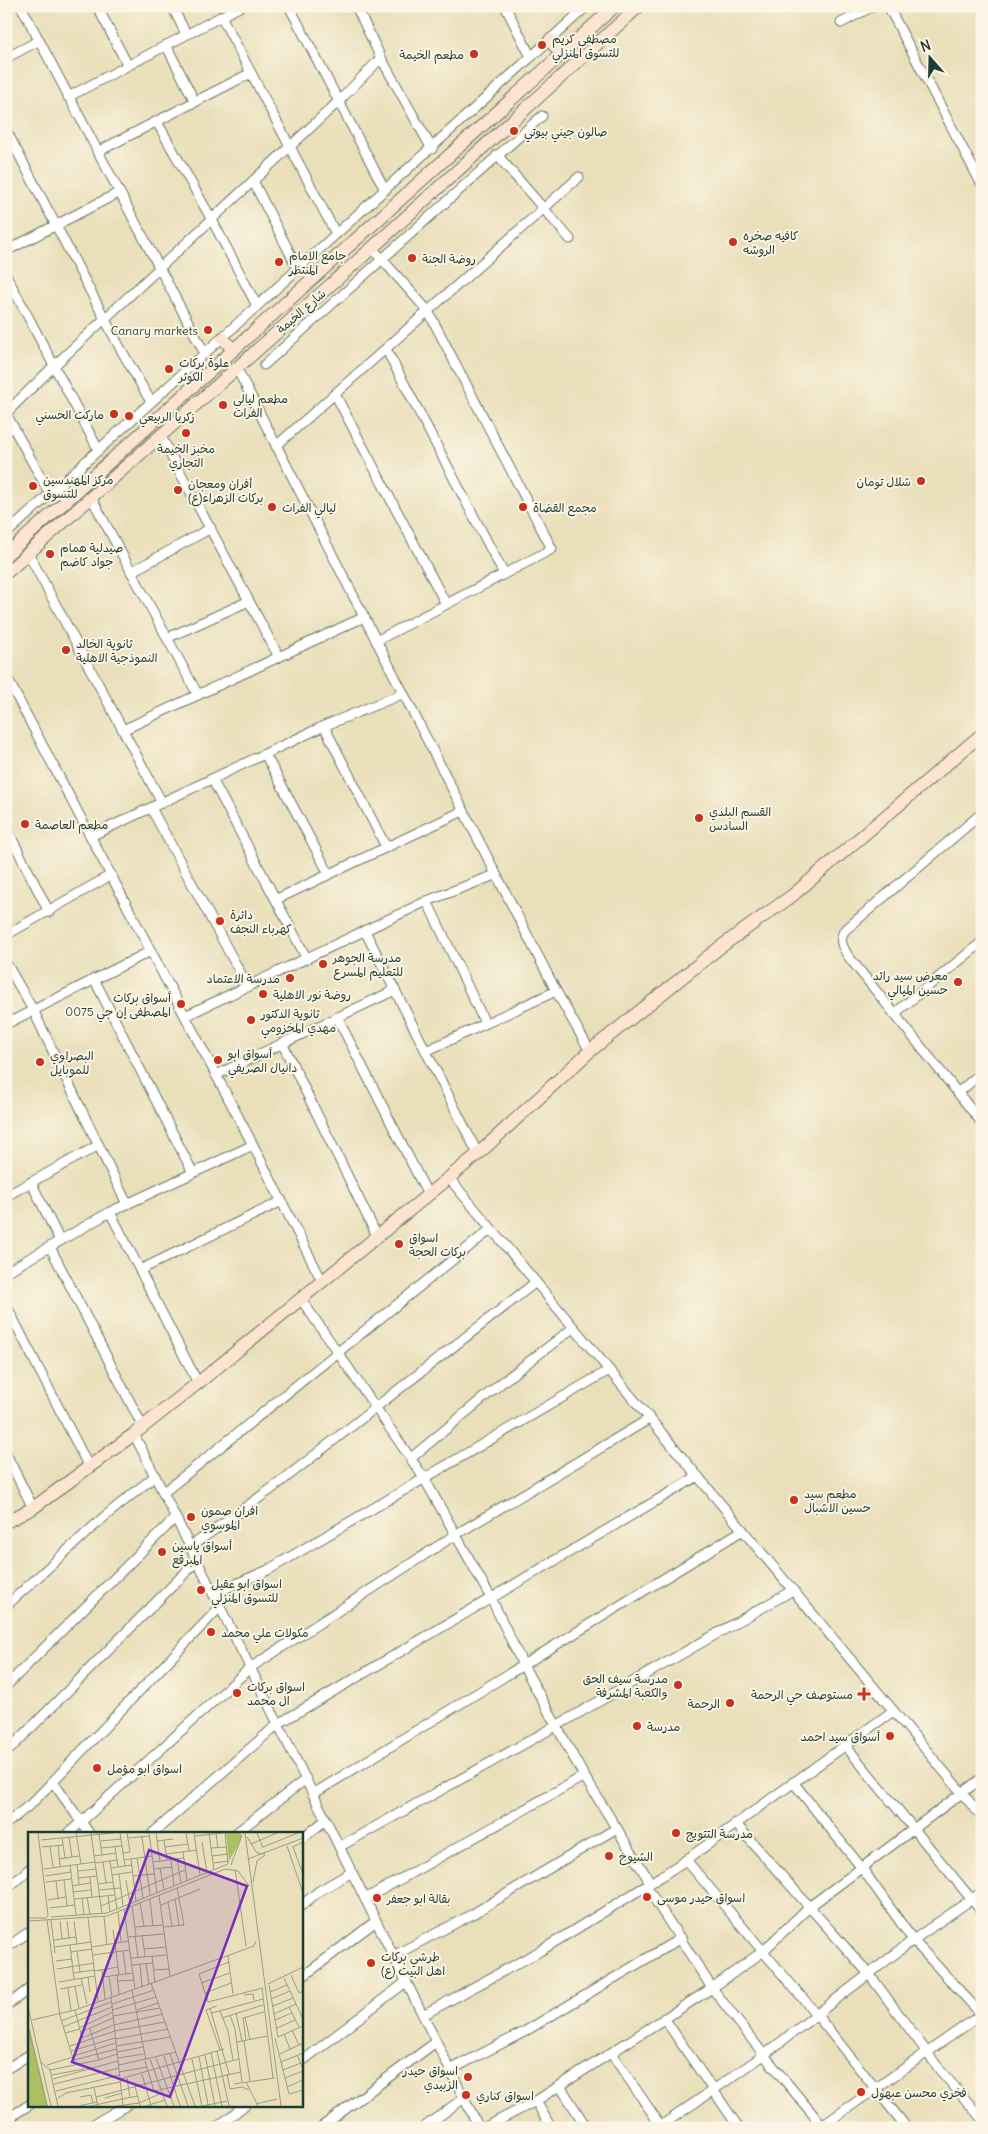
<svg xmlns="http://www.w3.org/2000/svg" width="988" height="2134" viewBox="0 0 988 2134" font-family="Delius,'Playpen Sans Arabic',sans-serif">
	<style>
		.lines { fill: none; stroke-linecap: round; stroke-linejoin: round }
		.street-casing { stroke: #667663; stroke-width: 11 }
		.secondary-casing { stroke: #667663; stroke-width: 14 }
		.street { stroke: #fff; stroke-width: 9 }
		.secondary { stroke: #fde4d1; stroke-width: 12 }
		.poi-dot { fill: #c8321e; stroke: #fcf5e5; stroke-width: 2 }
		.labels { text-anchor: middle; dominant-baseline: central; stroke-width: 4; stroke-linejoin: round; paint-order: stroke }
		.poi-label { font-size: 12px; fill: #1f3d34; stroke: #fcf5e5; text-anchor: start }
		.street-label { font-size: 12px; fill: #1f3d34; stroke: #fcf5e5 }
		.inset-road { fill: none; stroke: #989e84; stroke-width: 1 }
		.view { fill: #7b2cbf; fill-opacity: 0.15; stroke: #7b2cbf; stroke-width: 2.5 }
		.inset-edge { fill: none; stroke: #1f3d34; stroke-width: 2.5 }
	</style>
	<rect width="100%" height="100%" fill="#fcf5e5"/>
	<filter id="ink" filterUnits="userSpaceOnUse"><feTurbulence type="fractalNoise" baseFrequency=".02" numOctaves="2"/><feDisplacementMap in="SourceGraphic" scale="10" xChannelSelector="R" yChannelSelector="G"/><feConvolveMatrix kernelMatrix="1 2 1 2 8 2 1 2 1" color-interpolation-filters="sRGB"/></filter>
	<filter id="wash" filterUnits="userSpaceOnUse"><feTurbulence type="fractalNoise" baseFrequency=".0096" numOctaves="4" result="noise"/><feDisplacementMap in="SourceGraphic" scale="20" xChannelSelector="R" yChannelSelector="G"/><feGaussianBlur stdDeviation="1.12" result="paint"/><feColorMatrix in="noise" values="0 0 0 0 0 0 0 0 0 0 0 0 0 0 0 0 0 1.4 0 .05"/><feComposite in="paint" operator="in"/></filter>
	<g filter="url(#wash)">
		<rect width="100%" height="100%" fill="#e9dfba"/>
	</g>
	<g filter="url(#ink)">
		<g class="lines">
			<!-- street casing -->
			<g class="street-casing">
				<g id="street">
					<path d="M 21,6 L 205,354"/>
					<path d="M 97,6 L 127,64"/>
					<path d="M 172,6 L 186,34"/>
					<path d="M 289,6 L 385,190"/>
					<path d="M 356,6 L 381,58 L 432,149"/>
					<path d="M 505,6 L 531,57"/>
					<path d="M 888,6 L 982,185"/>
					<path d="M 221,16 L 336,234"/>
					<path d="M 841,23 L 873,6"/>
					<path d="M 166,45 L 195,102"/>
					<path d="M 6,58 L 38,41"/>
					<path d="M 68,97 L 241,6"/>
					<path d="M 157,122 L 212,220 L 257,306"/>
					<path d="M 6,130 L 119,346 L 151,402"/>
					<path d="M 97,152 L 251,73"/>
					<path d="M 497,155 L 570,239"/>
					<path d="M 253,181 L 298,269"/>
					<path d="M 372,248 L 428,311 L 552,549 L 376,641"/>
					<path d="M 6,251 L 118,193"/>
					<path d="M 6,275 L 98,449"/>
					<path d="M 386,349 L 504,574"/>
					<path d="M 264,365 L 542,116"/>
					<path d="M 236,367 L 556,991 L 590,1051"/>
					<path d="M 335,394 L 446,604"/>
					<path d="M 6,413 L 55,365 L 339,101 L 381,58"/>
					<path d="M 6,414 L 50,494"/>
					<path d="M 160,435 L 279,657"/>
					<path d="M 276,446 L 579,177"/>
					<path d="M 91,497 L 198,695"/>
					<path d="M 6,534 L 587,6"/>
					<path d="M 28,553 L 162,803"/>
					<path d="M 131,572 L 211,528"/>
					<path d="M 167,638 L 249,601"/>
					<path d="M 6,676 L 253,1145 L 322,1281"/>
					<path d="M 324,726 L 386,847"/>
					<path d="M 123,730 L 364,617"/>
					<path d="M 265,754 L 329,874"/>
					<path d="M 212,779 L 307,959"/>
					<path d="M 151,808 L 248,987"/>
					<path d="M 982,813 L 844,931 C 839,941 842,946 848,956 L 982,1123"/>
					<path d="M 6,827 L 49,912"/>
					<path d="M 91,836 L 324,726 L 402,694"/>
					<path d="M 277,899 L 463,811"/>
					<path d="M 427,901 L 485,1023"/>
					<path d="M 365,931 L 478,1154"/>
					<path d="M 6,935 L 111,875"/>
					<path d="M 6,963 L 33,1010 L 127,1204"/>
					<path d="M 94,979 L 193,1173"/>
					<path d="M 894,1014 L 982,942"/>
					<path d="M 185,1016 L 427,901 L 495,875"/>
					<path d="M 337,1017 L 428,1195"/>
					<path d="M 6,1024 L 151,951"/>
					<path d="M 282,1043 L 377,1236"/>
					<path d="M 426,1051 L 556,991"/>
					<path d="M 216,1075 L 395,990"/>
					<path d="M 958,1093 L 982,1072"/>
					<path d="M 449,1178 L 982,1817"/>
					<path d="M 31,1182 L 60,1241"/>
					<path d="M 6,1196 L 99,1145"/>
					<path d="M 110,1212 L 198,1383"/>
					<path d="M 50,1247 L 143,1427"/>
					<path d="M 140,1270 L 282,1201"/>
					<path d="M 6,1272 L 110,1212 L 253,1145"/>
					<path d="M 301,1299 L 424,1478 L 491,1598 L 523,1665 L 584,1776 L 650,1882"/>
					<path d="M 6,1305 L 89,1467"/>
					<path d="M 134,1434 L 479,2128"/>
					<path d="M 6,1454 L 33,1508"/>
					<path d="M 411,1458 L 505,1380 L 573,1328"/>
					<path d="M 163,1493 L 491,1229"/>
					<path d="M 190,1547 L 274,1487 L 536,1282"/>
					<path d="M 213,1594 L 268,1570 L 609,1370"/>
					<path d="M 6,1606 L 104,1517 L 155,1476"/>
					<path d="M 6,1686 L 175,1518"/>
					<path d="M 845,1745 L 982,1912"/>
					<path d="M 6,1753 L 197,1561"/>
					<path d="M 53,1782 L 89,1833"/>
					<path d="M 793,1782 L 861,1867 L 913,1940 L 982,2015"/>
					<path d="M 313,1794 L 743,1530"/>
					<path d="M 735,1823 L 869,1974 L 940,2070 L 982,2119"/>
					<path d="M 6,1824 L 32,1803 L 220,1607"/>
					<path d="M 69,1833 L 250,1668 L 455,1535 L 649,1419"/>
					<path d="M 153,1833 L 278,1724 L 698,1476"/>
					<path d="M 236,1833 L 306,1779"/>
					<path d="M 301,1839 L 326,1820"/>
					<path d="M 339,1847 L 556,1726 L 793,1590"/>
					<path d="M 686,1860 L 816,2014 L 907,2128"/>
					<path d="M 6,1882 L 9,1887 L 29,1869"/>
					<path d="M 646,1886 L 712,1988 L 764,2055 L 824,2128"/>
					<path d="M 365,1899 L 584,1776"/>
					<path d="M 301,1906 L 319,1891 L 352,1872"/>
					<path d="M 6,1948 L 29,1932"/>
					<path d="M 393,1956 L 471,1915 L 617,1828"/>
					<path d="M 301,1978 L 376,1921"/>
					<path d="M 6,2006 L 29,1989"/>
					<path d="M 423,2015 L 540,1951 L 646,1886 L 686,1860 L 893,1711"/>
					<path d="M 664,2018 L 739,2128"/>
					<path d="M 611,2053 L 661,2126"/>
					<path d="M 301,2062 L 406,1982"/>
					<path d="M 6,2069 L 29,2055"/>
					<path d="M 450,2070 L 524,2032 L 681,1938"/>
					<path d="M 560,2086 L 587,2128"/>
					<path d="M 536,2101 L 551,2128"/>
					<path d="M 6,2109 L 16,2128"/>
					<path d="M 10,2117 L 29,2105"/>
					<path d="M 822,2126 L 982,2014"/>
					<path d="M 87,2128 L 127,2105"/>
					<path d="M 216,2128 L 245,2105"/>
					<path d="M 320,2128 L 436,2042"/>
					<path d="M 423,2128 L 464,2098"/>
					<path d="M 484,2128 L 536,2101 L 712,1988 L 762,1952 L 809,1907 L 982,1778"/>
					<path d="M 658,2128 L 764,2055 L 913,1940 L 982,1892"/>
				</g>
			</g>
			<!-- secondary casing -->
			<g class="secondary-casing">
				<g id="secondary">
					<path d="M 550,40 L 561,54"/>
					<path d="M 223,338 L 233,350"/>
					<path d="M 6,555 L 615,6"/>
					<path d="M 6,573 L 372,248 L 639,6"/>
					<path d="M 6,1522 L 33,1508 L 134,1434 L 198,1383 L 478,1154 L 590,1051 L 719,948 L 793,895 L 982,734"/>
				</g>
			</g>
			<!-- street -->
			<use href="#street" class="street"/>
			<!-- secondary -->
			<use href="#secondary" class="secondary"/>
		</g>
	</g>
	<!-- markers -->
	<g class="poi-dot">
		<circle cx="542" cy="45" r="5"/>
		<circle cx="474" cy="54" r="5"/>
		<circle cx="514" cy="131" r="5"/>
		<circle cx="733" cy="242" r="5"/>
		<circle cx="412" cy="258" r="5"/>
		<circle cx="279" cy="262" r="5"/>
		<circle cx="208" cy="330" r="5"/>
		<circle cx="169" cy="369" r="5"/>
		<circle cx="223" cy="405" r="5"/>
		<circle cx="114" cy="414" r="5"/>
		<circle cx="129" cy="416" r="5"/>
		<circle cx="186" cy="433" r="5"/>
		<circle cx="921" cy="481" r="5"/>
		<circle cx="33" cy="486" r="5"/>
		<circle cx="178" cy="490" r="5"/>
		<circle cx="272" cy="507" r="5"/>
		<circle cx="523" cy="507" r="5"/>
		<circle cx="50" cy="554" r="5"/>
		<circle cx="66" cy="650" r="5"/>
		<circle cx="699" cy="818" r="5"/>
		<circle cx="25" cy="824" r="5"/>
		<circle cx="220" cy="921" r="5"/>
		<circle cx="323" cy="964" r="5"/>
		<circle cx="290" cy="978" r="5"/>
		<circle cx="958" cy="982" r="5"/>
		<circle cx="263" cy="994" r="5"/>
		<circle cx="181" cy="1004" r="5"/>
		<circle cx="251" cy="1020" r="5"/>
		<circle cx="218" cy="1060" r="5"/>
		<circle cx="40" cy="1062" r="5"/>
		<circle cx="399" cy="1244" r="5"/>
		<circle cx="794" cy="1500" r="5"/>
		<circle cx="191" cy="1517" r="5"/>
		<circle cx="162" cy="1552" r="5"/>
		<circle cx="201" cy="1590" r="5"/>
		<circle cx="211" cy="1632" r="5"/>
		<circle cx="678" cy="1685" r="5"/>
		<circle cx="237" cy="1693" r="5"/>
		<path d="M861.5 1686.5h5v5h5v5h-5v5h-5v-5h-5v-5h5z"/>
		<circle cx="730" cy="1703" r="5"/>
		<circle cx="637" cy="1726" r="5"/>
		<circle cx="890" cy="1736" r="5"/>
		<circle cx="97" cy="1768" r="5"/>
		<circle cx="676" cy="1833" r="5"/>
		<circle cx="609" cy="1856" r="5"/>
		<circle cx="647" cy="1897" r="5"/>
		<circle cx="377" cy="1898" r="5"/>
		<circle cx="371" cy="1963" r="5"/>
		<circle cx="468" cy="2077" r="5"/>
		<circle cx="861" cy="2092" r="5"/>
		<circle cx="466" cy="2095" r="5"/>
	</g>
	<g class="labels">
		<!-- poi labels -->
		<g class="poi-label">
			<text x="552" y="38">مصطفى كريم<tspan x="552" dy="14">للتسوق المنزلي</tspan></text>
			<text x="464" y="54" text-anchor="end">مطعم الخيمة</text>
			<text x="524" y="131">صالون جيني بيوتي</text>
			<text x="743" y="235">كافيه صخره<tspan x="743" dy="14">الروشه</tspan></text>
			<text x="289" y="255">جامع الامام<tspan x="289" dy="14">المنتظر</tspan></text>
			<text x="422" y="258">روضة الجنة</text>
			<text x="198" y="330" text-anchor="end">Canary markets</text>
			<text x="179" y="362">علوة بركات<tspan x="179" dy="14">الكوثر</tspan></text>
			<text x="233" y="398">مطعم ليالي<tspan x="233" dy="14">الفرات</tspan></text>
			<text x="104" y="414" text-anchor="end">ماركت الحسني</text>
			<text x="139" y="416">زكريا الربيعي</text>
			<text x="186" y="448" text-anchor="middle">مخبز الخيمة<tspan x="186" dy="14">التجاري</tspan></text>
			<text x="43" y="479">مركز المهندسين<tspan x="43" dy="14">للتسوق</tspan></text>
			<text x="911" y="481" text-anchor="end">شلال تومان</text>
			<text x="188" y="483">أفران ومعجان<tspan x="188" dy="14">بركات الزهراء(ع)</tspan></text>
			<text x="282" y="507">ليالي الفرات</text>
			<text x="533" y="507">مجمع القضاة</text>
			<text x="60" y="547">صيدلية همام<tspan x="60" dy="14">جواد كاضم</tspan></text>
			<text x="76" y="643">ثانوية الخالد<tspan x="76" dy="14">النموذجية الاهلية</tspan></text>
			<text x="709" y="811">القسم البلدي<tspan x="709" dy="14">السادس</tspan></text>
			<text x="35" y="824">مطعم العاصمة</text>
			<text x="230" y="914">دائرة<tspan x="230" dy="14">كهرباء النجف</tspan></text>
			<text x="333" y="957">مدرسة الجوهر<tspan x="333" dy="14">للتعليم المسرع</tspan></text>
			<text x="948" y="975" text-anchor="end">معرض سيد رائد<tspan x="948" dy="14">حسين الميالي</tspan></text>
			<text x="280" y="978" text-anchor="end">مدرسة الاعتماد</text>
			<text x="273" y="994">روضة نور الاهلية</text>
			<text x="171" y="997" text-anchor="end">أسواق بركات<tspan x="171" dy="14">المصطفی إن جي 0075</tspan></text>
			<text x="261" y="1013">ثانوية الدكتور<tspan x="261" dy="14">مهدي المخزومي</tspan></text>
			<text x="228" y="1053">أسواق ابو<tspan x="228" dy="14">دانيال الصريفي</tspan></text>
			<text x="50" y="1055">البصراوي<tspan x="50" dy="14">للموبايل</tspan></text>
			<text x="409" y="1237">اسواق<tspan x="409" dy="14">بركات الحجة</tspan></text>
			<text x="804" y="1493">مطعم سيد<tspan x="804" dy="14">حسين الاشبال</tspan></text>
			<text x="201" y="1510">افران صمون<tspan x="201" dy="14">الموسوي</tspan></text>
			<text x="172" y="1545">أسواق ياسين<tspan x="172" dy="14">المبرقع</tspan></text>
			<text x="211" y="1583">اسواق ابو عقيل<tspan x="211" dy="14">للتسوق المنزلي</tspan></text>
			<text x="221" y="1632">مكولات علي محمد</text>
			<text x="668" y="1678" text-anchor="end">مدرسة سيف الحق<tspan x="668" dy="14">والكعبة المشرفة</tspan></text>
			<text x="247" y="1686">اسواق بركات<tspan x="247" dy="14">ال محمد</tspan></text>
			<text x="853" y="1694" text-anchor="end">مستوصف حي الرحمة</text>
			<text x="720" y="1703" text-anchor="end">الرحمة</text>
			<text x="647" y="1726">مدرسة</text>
			<text x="880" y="1736" text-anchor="end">أسواق سيد احمد</text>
			<text x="107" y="1768">اسواق ابو مؤمل</text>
			<text x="686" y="1833">مدرسة التتويج</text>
			<text x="619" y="1856">الشيوخ</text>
			<text x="657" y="1897">اسواق حيدر موسى</text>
			<text x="387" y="1898">بقالة ابو جعفر</text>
			<text x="381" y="1956">طرشي بركات<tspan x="381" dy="14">اهل البيت (ع)</tspan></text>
			<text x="458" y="2070" text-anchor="end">اسواق حيدر<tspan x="458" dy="14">الزبيدي</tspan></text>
			<text x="871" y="2092">فخري محسن عبهول</text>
			<text x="476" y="2095">اسواق كناري</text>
		</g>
		<!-- street labels -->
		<g class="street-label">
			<text transform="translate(301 311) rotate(-41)">شارع الخيمة</text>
		</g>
	</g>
	<!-- overview -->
	<g transform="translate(28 1832)">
		<rect width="275" height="275" fill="#e9dfba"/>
		<path d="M 198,1 L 213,1 L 213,8 L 201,29 ZM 0,189 L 20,274 L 0,274 Z" fill="#abbf63"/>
		<path class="inset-road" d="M 10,1 L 20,83 L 18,86M 48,1 L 53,32M 63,1 L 74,82M 92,1 L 97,34M 121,1 L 129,61M 128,1 L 132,29M 158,1 L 161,19M 166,1 L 172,43M 181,1 L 186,38M 188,1 L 190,16M 197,1 L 200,32M 217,1 L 253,274M 229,1 L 235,16M 71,2 L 74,23M 167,4 L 195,1M 41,5 L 44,25M 114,5 L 122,63M 219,5 L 229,21 L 237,22M 34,6 L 37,26M 100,6 L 121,4M 13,8 L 85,1M 73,9 L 93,7M 129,9 L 145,7M 136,9 L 139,28M 174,10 L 179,40M 275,10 L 265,15 L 275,42M 223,12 L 249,1M 30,13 L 32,34M 22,14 L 25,35M 259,14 L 275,61M 14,15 L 35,13M 87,15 L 90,35M 137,15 L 160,12M 235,15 L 270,1M 73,16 L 94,14M 183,16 L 199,15M 155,20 L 159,49M 95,21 L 102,20 L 99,1M 138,22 L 169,18M 66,24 L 88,21M 184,24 L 200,22M 109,26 L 115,66M 31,27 L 51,24M 103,27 L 108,69M 149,27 L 153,51M 220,27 L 275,6M 96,28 L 124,24M 143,28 L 146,54M 82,29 L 89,77M 75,30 L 78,51M 125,30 L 156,26M 67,31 L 89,28M 185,31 L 201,29M 49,32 L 51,53M 42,33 L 48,83M 203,33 L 214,3M 83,36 L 104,33M 132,36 L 136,58M 16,37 L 67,30M 125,37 L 144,35M 197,37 L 210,39 L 221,54M 207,37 L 218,114M 50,39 L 68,37M 91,42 L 95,74M 84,43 L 104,40M 17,44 L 43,40M 105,44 L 126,42M 62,45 L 64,65M 50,46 L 69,44M 36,48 L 39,74M 98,48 L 102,72M 28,49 L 30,66M 18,50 L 43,47M 225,50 L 229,29 L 237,23M 70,52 L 85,50M 44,54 L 62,51M 71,58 L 92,56M 45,60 L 63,58M 131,63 L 142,144M 80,64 L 82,80M 59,65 L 62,83M 54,66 L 56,83M 46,67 L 87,63M 122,67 L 125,94M 147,67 L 151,93M 20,68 L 38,65M 140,70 L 144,94M 112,71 L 116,94M 133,73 L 172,57M 73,74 L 157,38M 104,74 L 108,104M 21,76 L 47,73M 96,77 L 107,157M 90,80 L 93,110M 23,85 L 79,81 L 200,32M 76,85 L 79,113M 0,86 L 18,86M 60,86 L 70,169M 19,88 L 32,184 L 47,233M 23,88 L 27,121M 0,89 L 79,84 L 197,37M 32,89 L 34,107M 39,89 L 41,106M 46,89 L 49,112M 107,95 L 135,93M 136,95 L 156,93 L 149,56M 85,98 L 91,142M 114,103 L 117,124M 107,104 L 110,125M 100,105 L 136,102M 26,108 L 48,105M 42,113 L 46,147M 27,115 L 63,110M 64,115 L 101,109M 116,117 L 138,115M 49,119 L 52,140M 95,119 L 98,142M 43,120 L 64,117M 65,123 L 102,118M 124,124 L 127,150M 200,124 L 205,162M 103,126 L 139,123M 28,129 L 44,127M 201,130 L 171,142 L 180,170 L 235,156M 118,131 L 121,152M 112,132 L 114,155M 104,133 L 125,131M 29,137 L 66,131M 74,138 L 77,167M 126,138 L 141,137M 67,139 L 90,135M 45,141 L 67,138M 89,142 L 91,163M 263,143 L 271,161 L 275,159M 81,144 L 84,165M 60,145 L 62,160M 75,145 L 105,141M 53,146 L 59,172M 256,146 L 275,187M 89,149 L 106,148M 31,150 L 67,144M 123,151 L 167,274M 173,151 L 202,141M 240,152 L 275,135M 241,153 L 250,205M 47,155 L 51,176M 40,156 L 43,179M 234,156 L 245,246M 32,157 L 54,153M 104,158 L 118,228M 242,160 L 259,153M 177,161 L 203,151M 216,163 L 225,162 L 226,168M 83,165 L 95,274M 243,167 L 262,159M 84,172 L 126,158M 189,174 L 178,178 L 192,218M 245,174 L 265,166M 0,175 L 23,274M 261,175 L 271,195M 182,176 L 201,242M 47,178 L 54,206 L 86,193 L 135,182M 84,178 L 128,165M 109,178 L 130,171M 192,179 L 200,199 L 205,228M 184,181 L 235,167M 208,181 L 214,209M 246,182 L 268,172M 202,183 L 207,197 L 214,250M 85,184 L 132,176M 217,185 L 222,208M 194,186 L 235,173M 4,188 L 47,178 L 127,150 L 226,114 L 228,109M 247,188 L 264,181M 33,189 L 83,170M 0,194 L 19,274M 35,195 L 84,175M 51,196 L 85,180M 249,196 L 267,188M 62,197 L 71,228 L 89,222M 264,198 L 271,213M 53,200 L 85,186M 37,201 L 52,197M 256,202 L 262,217M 250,205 L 275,194M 247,206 L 261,262 L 275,258M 88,207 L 140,197M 216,209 L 222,249M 218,209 L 215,186 L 236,180M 209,210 L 239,204M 42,214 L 87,199 L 137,190M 88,214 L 143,205M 43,219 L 87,206M 189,219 L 201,274M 89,220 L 115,215M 183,221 L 194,274M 142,222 L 160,274M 252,222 L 275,211M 177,223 L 187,274M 269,223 L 275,237M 45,224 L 88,211M 136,224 L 152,274M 171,225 L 180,273M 90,226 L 116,222M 128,226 L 146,274M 122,227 L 139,274M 164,227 L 174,274M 46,228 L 89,217M 117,229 L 126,259M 13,230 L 22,238 L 30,274M 253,230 L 275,221M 19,233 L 45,225M 91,233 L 148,220M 22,238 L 71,228M 255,238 L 273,231M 91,240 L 119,235M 114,242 L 123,274M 199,242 L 202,257 L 214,255 L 221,258M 24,243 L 56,237M 99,246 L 102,266M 257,246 L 275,239M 25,247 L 90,229M 92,247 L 196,217M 218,250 L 230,274M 26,252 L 91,236M 206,252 L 247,246M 107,254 L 112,274M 259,255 L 275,248M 66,256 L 70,274M 28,259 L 92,243M 126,259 L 213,240M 52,265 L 63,263 L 65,271M 68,265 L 211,227M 30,266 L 38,261 L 92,250M 77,266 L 94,261M 94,267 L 110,264M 228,272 L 249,267M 51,274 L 69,270M 63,274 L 94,267M 89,274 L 111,271 L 134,261M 118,274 L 137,268M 175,274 L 199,269"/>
		<path class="view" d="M 121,18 L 219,54 L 142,265 L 44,230 Z"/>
		<rect width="275" height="275" class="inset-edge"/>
	</g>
	<!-- margin -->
	<rect width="988" height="2134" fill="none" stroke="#fcf5e5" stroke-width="25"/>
	<!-- north arrow -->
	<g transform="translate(930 58) rotate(340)" stroke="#fcf5e5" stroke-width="4" paint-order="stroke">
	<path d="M0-4L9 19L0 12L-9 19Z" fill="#1f3d34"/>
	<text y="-8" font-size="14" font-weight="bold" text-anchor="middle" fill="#1f3d34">N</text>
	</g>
</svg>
